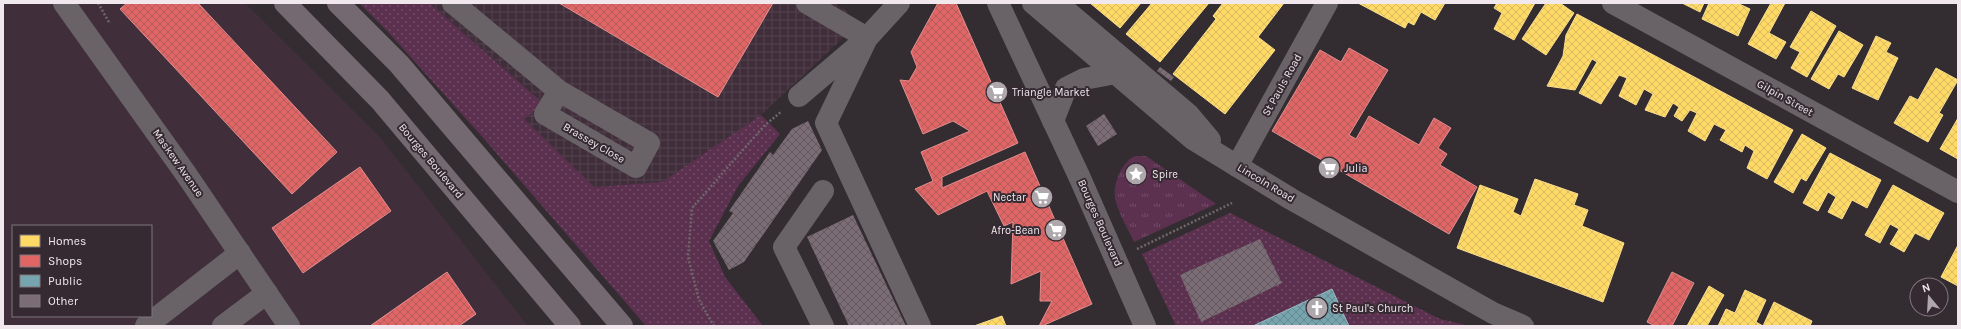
<svg xmlns="http://www.w3.org/2000/svg" width="1961" height="329" viewBox="0 0 1961 329" font-family="Karla,sans-serif">
	<style>
		.built { fill: #402f3a; fill-rule: evenodd }
		.industrial { fill: url(#industrial-grid) }
		.grass { fill: url(#grass-dots) }
		.park { fill: url(#park-tufts) }
		.homes { fill: url(#homes-cross-hatch); stroke: #fade8e }
		.shops { fill: url(#shops-cross-hatch); stroke: #e58d8e }
		.public { fill: url(#public-cross-hatch); stroke: #9bb9c2 }
		.building { fill: url(#building-cross-hatch) }
		.lines { fill: none; stroke-linecap: round; stroke-linejoin: round }
		.path { stroke: #6d686b; stroke-width: 2.5; stroke-dasharray: 2 2; stroke-linecap: butt }
		.minor { stroke: #696367; stroke-width: 22 }
		.major { stroke: #746970; stroke-width: 22 }
		.labels { text-anchor: middle; dominant-baseline: central; stroke-width: 4; stroke-linejoin: round; paint-order: stroke }
		.street-label { font-size: 11px; fill: #f0e8ed; stroke: #362a32 }
		.poi-label { font-size: 11px; fill: #f0e8ed; stroke: #362a32; text-anchor: start }
	</style>
	<defs>
		<pattern id="industrial-grid" width="8" height="8" patternUnits="userSpaceOnUse"><rect width="8" height="8" fill="#402f3a"/><path d="M0 4h8M4 0v8" fill="none" stroke="#53434d"/></pattern>
		<pattern id="grass-dots" width="8" height="8" patternUnits="userSpaceOnUse"><rect width="8" height="8" fill="#5c304f"/><path d="M2 2h.1M6 6h.1" fill="none" stroke="#744e69" stroke-width="1.8" stroke-linecap="round"/></pattern>
		<pattern id="park-tufts" width="24" height="20" patternUnits="userSpaceOnUse"><rect width="24" height="20" fill="#5c304f"/><path d="M3 7l-1-3M5 7V3M7 7l1-3M15 17l-1-3M17 17v-4M19 17l1-3" fill="none" stroke="#744e69"/></pattern>
		<pattern id="homes-cross-hatch" width="8" height="8" patternUnits="userSpaceOnUse"><rect width="8" height="8" fill="#ffd966"/><path d="M0 0l8 8M0 8l8-8" fill="none" stroke="#dabc60"/></pattern>
		<pattern id="shops-cross-hatch" width="8" height="8" patternUnits="userSpaceOnUse"><rect width="8" height="8" fill="#e06666"/><path d="M0 0l8 8M0 8l8-8" fill="none" stroke="#b25c5d"/></pattern>
		<pattern id="public-cross-hatch" width="8" height="8" patternUnits="userSpaceOnUse"><rect width="8" height="8" fill="#76a5af"/><path d="M0 0l8 8M0 8l8-8" fill="none" stroke="#688890"/></pattern>
		<pattern id="building-cross-hatch" width="8" height="8" patternUnits="userSpaceOnUse"><rect width="8" height="8" fill="#7b6c76"/><path d="M0 0l8 8M0 8l8-8" fill="none" stroke="#62595e"/></pattern>
	</defs>
	<rect width="100%" height="100%" fill="#332d31"/>
	<!-- built -->
	<path class="built" d="M 3,3 L 245,3 L 379,136 L 528,326 L 3,326 ZM 13,226 L 151,226 L 151,316 L 13,316 Z"/>
	<!-- industrial -->
	<path class="industrial" d="M 429,3 L 834,3 L 844,9 L 858,24 L 761,115 L 662,182 L 593,187 L 524,119 L 543,102 Z"/>
	<!-- grass -->
	<g class="grass">
		<path d="M 359,3 L 429,3 L 543,103 L 524,119 L 594,187 L 662,182 L 761,115 L 780,134 L 738,186 L 709,241 L 725,277 L 763,326 L 646,326 L 485,140 L 389,33 Z"/>
		<path d="M 1230,213 L 1440,319 L 1470,326 L 1176,326 L 1142,254 Z"/>
	</g>
	<!-- park -->
	<path class="park" d="M 1135,156 L 1146,156 L 1216,204 L 1134,242 C 1128,229 1120,216 1116,202 C 1111,187 1121,162 1135,156 Z"/>
	<!-- homes -->
	<g class="homes">
		<path d="M 1090,3 L 1141,3 L 1120,28 Z"/>
		<path d="M 1152,3 L 1209,3 L 1160,62 L 1126,34 Z"/>
		<path d="M 1223,3 L 1284,3 L 1258,37 L 1275,50 L 1225,114 L 1173,74 L 1216,19 L 1213,16 Z"/>
		<path d="M 1358,3 L 1445,3 L 1435,20 L 1421,12 L 1414,25 L 1408,22 L 1405,28 Z"/>
		<path d="M 1497,3 L 1535,3 L 1514,40 L 1494,29 L 1502,13 L 1494,8 Z"/>
		<path d="M 1546,3 L 1560,3 L 1574,13 L 1546,55 L 1522,39 Z"/>
		<path d="M 1682,3 L 1704,3 L 1700,12 Z"/>
		<path d="M 1709,3 L 1737,3 L 1750,9 L 1738,36 L 1702,19 Z"/>
		<path d="M 1771,3 L 1785,3 L 1769,33 L 1786,42 L 1776,59 L 1748,44 Z"/>
		<path d="M 1811,11 L 1836,26 L 1807,77 L 1791,68 L 1800,52 L 1790,47 Z"/>
		<path d="M 1577,14 L 1793,130 L 1767,179 L 1747,168 L 1754,151 L 1745,145 L 1742,152 L 1720,140 L 1726,130 L 1714,124 L 1705,141 L 1688,131 L 1697,113 L 1690,110 L 1682,121 L 1674,116 L 1679,107 L 1673,103 L 1665,117 L 1645,110 L 1653,94 L 1644,89 L 1636,105 L 1619,96 L 1627,78 L 1619,75 L 1601,104 L 1579,93 L 1597,62 L 1592,59 L 1575,90 L 1547,86 L 1563,56 L 1566,35 Z"/>
		<path d="M 1839,31 L 1863,45 L 1844,77 L 1838,74 L 1829,89 L 1811,79 Z"/>
		<path d="M 1876,36 L 1891,43 L 1886,52 L 1898,58 L 1878,100 L 1852,88 Z"/>
		<path d="M 1936,68 L 1958,80 L 1939,113 L 1943,115 L 1928,142 L 1894,123 L 1910,96 L 1918,100 Z"/>
		<path d="M 1958,118 L 1958,159 L 1940,149 Z"/>
		<path d="M 1802,134 L 1826,148 L 1806,181 L 1801,178 L 1793,193 L 1774,182 Z"/>
		<path d="M 1830,153 L 1881,180 L 1867,208 L 1852,200 L 1842,219 L 1828,212 L 1836,197 L 1828,192 L 1818,211 L 1803,203 Z"/>
		<path d="M 1535,179 L 1578,194 L 1574,205 L 1588,210 L 1582,226 L 1624,243 L 1603,302 L 1457,248 L 1480,185 L 1518,199 L 1513,212 L 1521,216 Z"/>
		<path d="M 1893,185 L 1944,213 L 1929,240 L 1915,233 L 1904,252 L 1890,244 L 1899,229 L 1890,224 L 1880,243 L 1865,235 Z"/>
		<path d="M 1958,245 L 1958,286 L 1941,277 Z"/>
		<path d="M 1709,286 L 1724,295 L 1707,326 L 1687,326 Z"/>
		<path d="M 1745,290 L 1766,300 L 1756,322 L 1763,326 L 1718,326 L 1726,309 L 1735,313 Z"/>
		<path d="M 1774,302 L 1812,321 L 1810,326 L 1763,326 Z"/>
		<path d="M 1002,316 L 1006,326 L 974,326 Z"/>
	</g>
	<!-- shops -->
	<g class="shops">
		<path d="M 127,3 L 198,3 L 337,152 L 292,194 L 120,9 Z"/>
		<path d="M 559,3 L 773,3 L 718,97 Z"/>
		<path d="M 938,3 L 956,3 L 1018,143 L 942,177 L 942,188 L 1025,152 L 1092,304 L 1042,326 L 1039,326 L 1052,301 L 1040,301 L 1041,271 L 1011,284 L 1013,222 L 1004,226 L 987,191 L 938,215 L 915,189 L 933,181 L 921,152 L 970,131 L 953,121 L 923,134 L 900,80 L 909,81 L 917,67 L 911,52 Z"/>
		<path d="M 1349,48 L 1388,70 L 1349,135 L 1356,139 L 1369,116 L 1419,145 L 1434,118 L 1451,128 L 1438,148 L 1447,154 L 1440,165 L 1477,187 L 1449,234 L 1272,131 L 1320,50 L 1341,62 Z"/>
		<path d="M 360,167 L 391,211 L 303,273 L 272,228 Z"/>
		<path d="M 447,272 L 476,314 L 459,326 L 370,326 Z"/>
		<path d="M 1672,272 L 1694,283 L 1672,326 L 1655,326 L 1647,322 Z"/>
	</g>
	<!-- public -->
	<path class="public" d="M 1332,289 L 1349,326 L 1253,326 Z"/>
	<!-- building -->
	<g class="building">
		<path d="M 1160,67 L 1174,77 L 1171,81 L 1157,71 Z"/>
		<path d="M 1104,114 L 1117,134 L 1098,146 L 1086,126 Z"/>
		<path d="M 808,121 L 822,150 L 744,262 L 729,270 L 713,241 L 733,213 L 729,211 L 770,152 L 773,155 L 792,129 Z"/>
		<path d="M 853,215 L 906,326 L 849,326 L 807,237 Z"/>
		<path d="M 1260,239 L 1282,283 L 1201,322 L 1180,275 Z"/>
	</g>
	<g class="lines">
		<!-- path -->
		<g class="path">
			<path d="M 98,3 L 110,24"/>
			<path d="M 1137,249 L 1232,203"/>
			<path d="M 714,326 L 699,300 L 688,257 L 692,208 L 764,126 L 782,111"/>
		</g>
		<!-- minor -->
		<g class="minor">
			<path d="M 64,3 L 186,174 L 289,326"/>
			<path d="M 453,3 L 559,91 L 649,143 L 636,167 L 545,114 L 559,91"/>
			<path d="M 899,3 L 867,38 L 826,123 L 920,326"/>
			<path d="M 998,3 L 1079,176 L 1145,326"/>
			<path d="M 1033,3 L 1193,139 L 1291,199 L 1493,313 L 1523,326"/>
			<path d="M 1057,3 L 1189,115 L 1210,140"/>
			<path d="M 1613,3 L 1958,192"/>
			<path d="M 799,96 L 867,38 L 807,3"/>
			<path d="M 1053,121 L 1066,88 L 1084,79 L 1116,73"/>
			<path d="M 1237,166 L 1327,3"/>
			<path d="M 146,326 L 240,253"/>
			<path d="M 223,326 L 267,293"/>
			<path d="M 823,326 L 784,247 L 823,191"/>
		</g>
		<!-- major -->
		<g class="major">
			<path d="M 285,3 L 380,100 L 570,326"/>
			<path d="M 338,3 L 399,64 L 622,326"/>
		</g>
	</g>
	<!-- icons -->
	<defs>
		<g id="supermarket-disc" transform="scale(1.15)"><circle r="9.5" fill="#aea7ab" stroke="#362a32"/><path d="M-6-5.5h2.5l.6 2H6L4.5 2H-2.5L-4.4-4H-6ZM-1.5 3.2a1.3 1.3 0 1 0 .1 0ZM3 3.2a1.3 1.3 0 1 0 .1 0Z" fill="#fff"/></g>
		<g id="sight-disc" transform="scale(1.15)"><circle r="9.5" fill="#aea7ab" stroke="#362a32"/><path d="M0-6L1.8-2.2L6-1.7L2.9 1.2L3.7 5.4L0 3.3L-3.7 5.4L-2.9 1.2L-6-1.7L-1.8-2.2Z" fill="#fff"/></g>
		<g id="church-disc" transform="scale(1.15)"><circle r="9.5" fill="#aea7ab" stroke="#362a32"/><path d="M-1.2-6h2.4v3.5h3.3v2.4h-3.3V6h-2.4V-.1h-3.3v-2.4h3.3Z" fill="#fff"/></g>
	</defs>
	<g fill-rule="evenodd">
		<use href="#supermarket-disc" x="997" y="92"/>
		<use href="#supermarket-disc" x="1329" y="168"/>
		<use href="#sight-disc" x="1136" y="174"/>
		<use href="#supermarket-disc" x="1042" y="197"/>
		<use href="#supermarket-disc" x="1056" y="230"/>
		<use href="#church-disc" x="1317" y="308"/>
	</g>
	<g class="labels">
		<!-- street labels -->
		<g class="street-label">
			<text transform="translate(1282 85) rotate(-61)">St Pauls Road</text>
			<text transform="translate(1785 98) rotate(29)">Gilpin Street</text>
			<text transform="translate(594 143) rotate(30)">Brassey Close</text>
			<text transform="translate(431 161) rotate(50)">Bourges Boulevard</text>
			<text transform="translate(178 163) rotate(55)">Maskew Avenue</text>
			<text transform="translate(1266 183) rotate(31)">Lincoln Road</text>
			<text transform="translate(1100 223) rotate(66)">Bourges Boulevard</text>
		</g>
		<!-- poi labels -->
		<g class="poi-label">
			<text x="1012" y="92">Triangle Market</text>
			<text x="1344" y="168">Julia</text>
			<text x="1152" y="174">Spire</text>
			<text x="1026" y="197" text-anchor="end">Nectar</text>
			<text x="1040" y="230" text-anchor="end">Afro-Bean</text>
			<text x="1332" y="308">St Paul's Church</text>
		</g>
	</g>
	<!-- border -->
	<rect width="1961" height="329" fill="none" stroke="#f0e8ed" stroke-width="8"/>
	<!-- legend -->
	<rect x="12" y="225" width="140" height="92" fill="#362a32" stroke="#80767d"/>
	<rect x="20" y="235" width="20" height="12" fill="#ffd966" stroke="#80767d"/>
	<text x="48" y="245" font-size="12" fill="#f0e8ed">Homes</text>
	<rect x="20" y="255" width="20" height="12" fill="#e06666" stroke="#80767d"/>
	<text x="48" y="265" font-size="12" fill="#f0e8ed">Shops</text>
	<rect x="20" y="275" width="20" height="12" fill="#76a5af" stroke="#80767d"/>
	<text x="48" y="285" font-size="12" fill="#f0e8ed">Public</text>
	<rect x="20" y="295" width="20" height="12" fill="#7b6c76" stroke="#80767d"/>
	<text x="48" y="305" font-size="12" fill="#f0e8ed">Other</text>
	<!-- north arrow -->
	<g transform="translate(1929 297) rotate(342)"><circle r="19" fill="#362a32" stroke="#80767d"/>
	<path d="M0-3L7 15L0 10L-7 15Z" fill="#aea7ab"/>
	<text y="-6" font-size="11" font-weight="bold" text-anchor="middle" fill="#f0e8ed">N</text>
	</g>
</svg>
